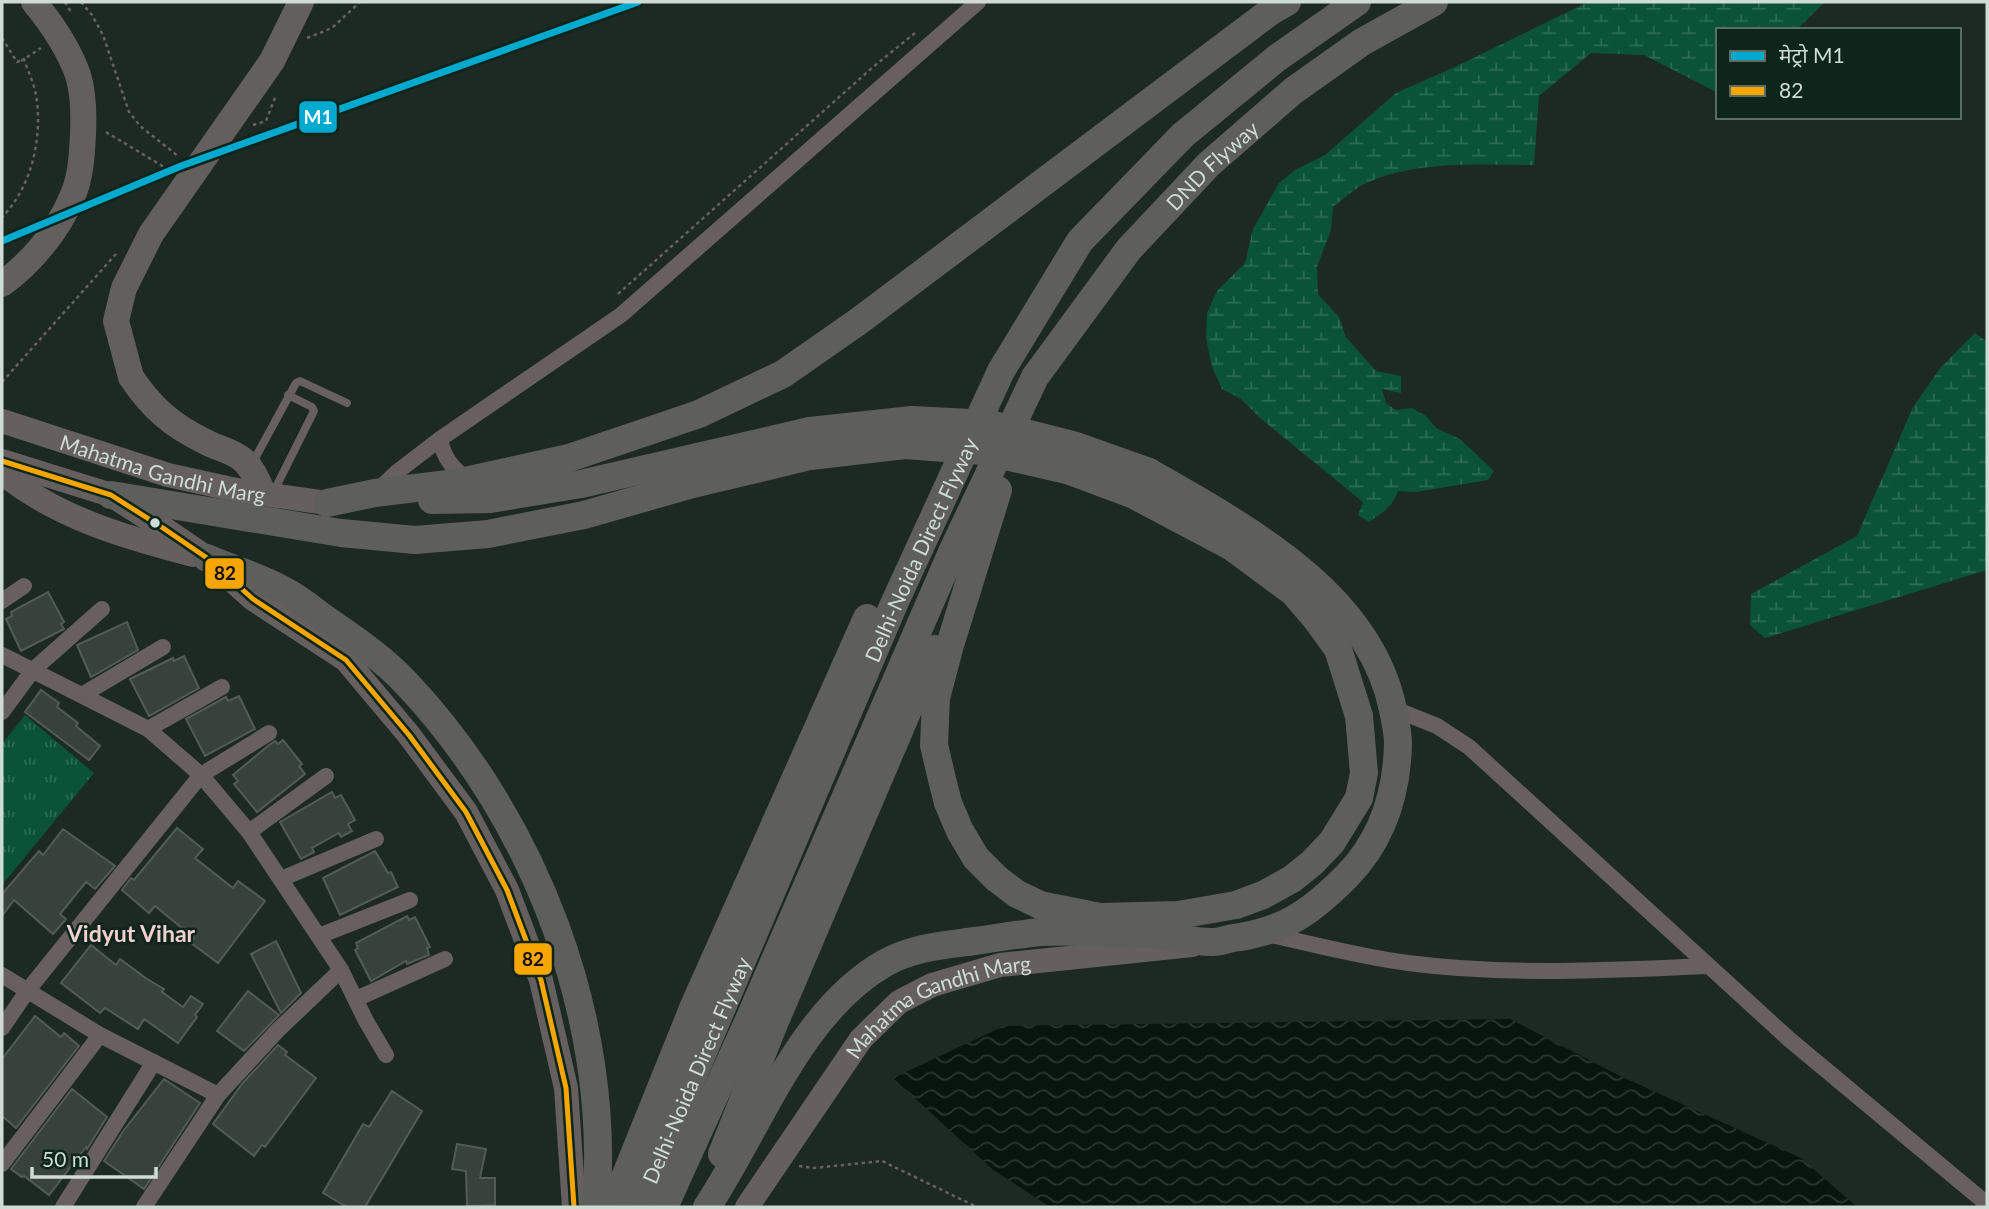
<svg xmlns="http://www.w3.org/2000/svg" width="1989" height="1209" viewBox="0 0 1989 1209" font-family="Lato,'Noto Sans Devanagari',sans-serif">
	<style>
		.wetland { fill: url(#wetland-marsh) }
		.park { fill: url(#park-tufts) }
		.water { fill: url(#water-waves) }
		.building { fill: #38423d; stroke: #525c57; stroke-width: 2 }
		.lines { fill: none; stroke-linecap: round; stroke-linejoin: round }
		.path { stroke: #656260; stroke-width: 2.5; stroke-dasharray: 3.5 3.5; stroke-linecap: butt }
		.service { stroke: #68605f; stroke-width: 8 }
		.minor { stroke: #68605f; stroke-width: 16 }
		.primary { stroke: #65605e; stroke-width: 24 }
		.trunk { stroke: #625f5c; stroke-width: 26 }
		.motorway { stroke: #5e5e5a; stroke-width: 28 }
		.trunk-bridge { stroke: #625f5c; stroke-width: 26 }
		.motorway-bridge { stroke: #5e5e5a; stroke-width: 28 }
		.bus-1-casing { stroke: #0d251a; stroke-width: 10 }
		.bus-1 { stroke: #f7a600; stroke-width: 5 }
		.metro-1-casing { stroke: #0d251a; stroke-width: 12 }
		.metro-1 { stroke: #00a9ce; stroke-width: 7 }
		.bus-dot { fill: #cedcd4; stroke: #0d251a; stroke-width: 2.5 }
		.labels { text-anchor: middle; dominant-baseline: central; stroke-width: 5; stroke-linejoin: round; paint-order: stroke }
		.street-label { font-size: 21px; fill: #cedcd4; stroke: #0d251a }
		.neighbourhood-label { font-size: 23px; font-weight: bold; fill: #f4d0d1; stroke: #0d251a }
		.line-badge { stroke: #0d251a; stroke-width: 2.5 }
		.badge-label { font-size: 19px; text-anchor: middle; font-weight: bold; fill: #fff }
		.pale-badge-label { font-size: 19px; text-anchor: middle; font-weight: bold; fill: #111 }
	</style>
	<defs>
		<pattern id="wetland-marsh" width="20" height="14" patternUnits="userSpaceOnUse" patternTransform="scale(1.75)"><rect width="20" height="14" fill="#0a5339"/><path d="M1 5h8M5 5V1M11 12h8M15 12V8" fill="none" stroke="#2c6b55"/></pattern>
		<pattern id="park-tufts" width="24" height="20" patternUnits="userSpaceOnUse" patternTransform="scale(1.75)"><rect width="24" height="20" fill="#0a5339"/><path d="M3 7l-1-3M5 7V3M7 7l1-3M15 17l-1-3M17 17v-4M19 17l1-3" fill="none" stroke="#2c6b55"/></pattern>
		<pattern id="water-waves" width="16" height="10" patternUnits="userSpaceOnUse" patternTransform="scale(1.75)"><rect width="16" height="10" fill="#08150f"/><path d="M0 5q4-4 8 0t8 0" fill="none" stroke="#2b3631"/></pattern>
	</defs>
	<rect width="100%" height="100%" fill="#1d2923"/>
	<!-- wetland -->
	<g class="wetland">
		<path d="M 1588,2 L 1825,2 L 1796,30 L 1718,30 L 1718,93 L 1644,55 L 1591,53 L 1539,96 L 1534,165 C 1478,165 1416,160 1364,184 C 1353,190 1343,199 1333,207 L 1331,230 L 1317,267 L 1318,294 L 1339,317 L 1346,337 L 1376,371 L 1401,376 L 1401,393 L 1382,389 L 1386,403 L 1396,410 L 1412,408 L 1426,416 L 1436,428 L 1460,439 L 1494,471 L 1488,480 L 1416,492 L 1398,491 C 1393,506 1382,513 1369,522 L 1358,515 L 1363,502 L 1260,418 L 1241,399 L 1222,389 L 1212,367 L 1206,338 L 1207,313 L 1217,291 L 1245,263 L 1253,229 L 1279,183 L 1295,170 L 1325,155 L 1396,93 L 1459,65 Z"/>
		<path d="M 1975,333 L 1987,342 L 1987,570 L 1765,638 L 1750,625 L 1751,594 L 1857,536 L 1913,407 L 1941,367 Z"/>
	</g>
	<!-- park -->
	<path class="park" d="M 25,715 L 94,773 L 2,885 L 2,744 Z"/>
	<!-- water -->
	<path class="water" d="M 1510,1019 L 1618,1075 L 1801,1158 L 1857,1207 L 1050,1207 L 992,1169 L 893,1078 L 1004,1026 Z"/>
	<!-- building -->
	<g class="building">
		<path d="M 48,592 L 64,622 L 61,624 L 64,629 L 21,651 L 6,619 L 12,616 L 11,612 Z"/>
		<path d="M 127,622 L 138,650 L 91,677 L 77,645 Z"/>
		<path d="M 184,656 L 199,688 L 149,716 L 130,679 L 173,658 L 174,661 Z"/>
		<path d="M 41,690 L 59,703 L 57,707 L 78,723 L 76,726 L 100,746 L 89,760 L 25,712 Z"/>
		<path d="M 239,696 L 255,729 L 205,756 L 186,719 L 226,697 L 228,701 Z"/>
		<path d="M 283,740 L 302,764 L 299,766 L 305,774 L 257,812 L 234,784 L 238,781 L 233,775 L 269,745 L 275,741 L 278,744 Z"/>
		<path d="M 332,792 L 335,798 L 341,795 L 355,820 L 348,824 L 352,831 L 341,837 L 339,833 L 312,848 L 314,852 L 301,859 L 280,822 Z"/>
		<path d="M 177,828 L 203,849 L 195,858 L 233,888 L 238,881 L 265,901 L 218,963 L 191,943 L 194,938 L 155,906 L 149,913 L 122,890 L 131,878 L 134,880 Z"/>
		<path d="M 63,829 L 115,866 L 95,889 L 86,882 L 60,914 L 66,919 L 53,934 L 14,900 L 2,916 L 2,894 L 39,851 L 43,855 Z"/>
		<path d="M 375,851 L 388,873 L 391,872 L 398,887 L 340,915 L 323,878 Z"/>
		<path d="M 407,916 L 409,920 L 415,917 L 430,947 L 427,948 L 429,955 L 407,964 L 406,961 L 371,981 L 355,950 L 358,948 L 356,943 Z"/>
		<path d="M 276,941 L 301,993 L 281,1013 L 251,954 Z"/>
		<path d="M 91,945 L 116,965 L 120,959 L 147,979 L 164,989 L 162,992 L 183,1007 L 191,996 L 203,1004 L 195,1015 L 197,1017 L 178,1043 L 144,1019 L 138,1029 L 105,1008 L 100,1013 L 61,983 Z"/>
		<path d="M 248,991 L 279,1015 L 244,1051 L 217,1031 Z"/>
		<path d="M 35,1016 L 61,1037 L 64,1033 L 79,1046 L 16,1128 L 2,1116 L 2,1059 Z"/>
		<path d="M 278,1045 L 287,1052 L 285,1055 L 316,1078 L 265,1147 L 262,1145 L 254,1156 L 213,1124 L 242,1084 Z"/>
		<path d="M 164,1079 L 200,1103 L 144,1189 L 104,1161 L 124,1130 Z"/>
		<path d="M 72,1089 L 107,1117 L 87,1149 L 86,1147 L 49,1195 L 24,1176 L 22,1177 L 11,1169 Z"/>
		<path d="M 392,1091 L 422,1111 L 365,1207 L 347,1207 L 323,1193 L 363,1124 L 369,1127 Z"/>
		<path d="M 457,1144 L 486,1149 L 480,1178 L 495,1178 L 495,1205 L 467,1206 L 466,1171 L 452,1169 Z"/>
	</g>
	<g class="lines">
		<!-- path -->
		<g class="path">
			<path d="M 65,2 L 71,12"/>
			<path d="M 81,2 L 92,15 L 103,35 L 129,112 L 140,126 L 178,156"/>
			<path d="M 2,38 L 17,62 L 24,59 C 27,69 32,79 35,90 C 44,132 33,186 2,217"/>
			<path d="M 307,38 L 332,28 L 360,2"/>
			<path d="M 21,61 L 41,48"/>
			<path d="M 253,125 L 266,121 L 276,95"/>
			<path d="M 106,132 L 169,170"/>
			<path d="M 618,294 L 873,67 L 915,33"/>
			<path d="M 2,382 L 116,254"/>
			<path d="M 799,1166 L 814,1168 L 882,1161 L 977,1207"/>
		</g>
		<!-- service -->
		<g class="service">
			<path d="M 253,462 L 296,383 L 300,381 L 347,403"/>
			<path d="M 273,493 L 314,411 L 312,407 L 288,395"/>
		</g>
		<!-- minor -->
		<g class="minor">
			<path d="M 440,439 C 444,459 452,467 467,480"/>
			<path d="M 377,491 L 397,472 L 440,439 L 621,315 L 978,2"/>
			<path d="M 2,601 L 24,586"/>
			<path d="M 2,655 L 148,729 L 201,775 L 249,832 L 341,970 L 366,1021 L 386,1055"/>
			<path d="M 82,695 L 163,647"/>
			<path d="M 1392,708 L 1437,726 L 1469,747 L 1790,1040 L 1987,1204"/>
			<path d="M 2,712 L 33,670 L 102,609"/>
			<path d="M 148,729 L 222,687"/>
			<path d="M 249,832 L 326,776"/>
			<path d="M 281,879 L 376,839"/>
			<path d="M 1266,934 C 1313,944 1360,957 1408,963 C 1508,976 1608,970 1708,966"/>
			<path d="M 319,936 L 410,900"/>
			<path d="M 2,975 L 100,1035 L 218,1095"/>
			<path d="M 356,999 L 445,959"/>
			<path d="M 2,1028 L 28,990 L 201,775 L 269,733"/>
			<path d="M 2,1164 L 100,1035"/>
			<path d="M 63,1207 L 154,1062"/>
			<path d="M 144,1207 L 218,1095 L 278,1030 L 341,970"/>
		</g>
		<!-- primary -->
		<g class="primary">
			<path id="s1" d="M 2,421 L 168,475 L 236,490 L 327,503"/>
			<path d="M 2,461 L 111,495 L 163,528 L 207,558 L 253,599 L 346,660 L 409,735 L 466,812 L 507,890 L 541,980 L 566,1088 L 574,1207"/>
			<path d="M 2,473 C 58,518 124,537 193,555"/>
			<path id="s2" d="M 747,1207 L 861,1039 L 899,1002 L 932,985 L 1000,965 L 1192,945"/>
		</g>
		<!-- trunk -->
		<path class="trunk" d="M 131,377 C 151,407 171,425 204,441 C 216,448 233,451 243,460 C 253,468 258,482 263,493"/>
		<!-- motorway -->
		<g class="motorway">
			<path d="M 998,490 L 950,645 L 936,698 L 934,745 L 941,775 L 948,803 L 960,831 L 976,858 L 996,878 L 1017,894 L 1040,905 L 1100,917 L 1178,915 L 1236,905 L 1263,895 L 1292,879 L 1312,863 L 1332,842 L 1359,798 L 1364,773 L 1359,716 L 1338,649 L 1317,620 L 1293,592 L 1232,547 L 1134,495"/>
			<path d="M 111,495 L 341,533 L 415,540 L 488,534 L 584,515 L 689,485 L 810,456"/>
			<path d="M 432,500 L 490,499 L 581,484 L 810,431"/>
			<path d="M 327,503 L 375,493 L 456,483 L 569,458 L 699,414 L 783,374 L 859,321 L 1271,11 L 1287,2"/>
			<path d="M 207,558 C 232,569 261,577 285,591 C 299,598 312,609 324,618 C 353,638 383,658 407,684 C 535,820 612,1020 596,1207"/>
			<path d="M 722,1154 L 773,1026 L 934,649"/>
			<path d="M 613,1207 L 694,1006 L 867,618"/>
			<path id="s3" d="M 637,1207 L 894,604 L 1001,371 L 1080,241 L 1183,135 L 1277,58 L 1357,2"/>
			<path id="s4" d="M 664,1207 L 748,1022 L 952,552 L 1035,377 L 1129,249 L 1209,164 L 1293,91 L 1362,42 L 1434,2"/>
			<path d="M 707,1207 C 760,1127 799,1012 885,963 C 913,947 945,945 975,941 C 997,938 1019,934 1041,932 C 1076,930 1113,933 1148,934 C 1169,934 1192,943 1214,942 C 1220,942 1227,939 1233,938 C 1285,931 1311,912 1347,876 C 1383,839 1397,794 1398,743 C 1398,732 1395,721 1393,710 C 1370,593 1244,527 1149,472"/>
		</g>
		<!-- trunk-bridge -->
		<g class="trunk-bridge">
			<path d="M 2,284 C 31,263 58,231 72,197 C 81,178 82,154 83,134 C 84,114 84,95 78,75 C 68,47 52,24 34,2"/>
			<path d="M 131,377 L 116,321 L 124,288 L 151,234 L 272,61 L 301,2"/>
		</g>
		<!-- motorway-bridge -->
		<g class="motorway-bridge">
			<path d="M 810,431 L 912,420 L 990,424 L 1073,445 L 1149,472"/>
			<path d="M 810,456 L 905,445 L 984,451 L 1067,470 L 1134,495"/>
		</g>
		<!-- bus-1 casing -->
		<g class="bus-1-casing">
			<path id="bus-1" d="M 2,461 L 111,495 L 163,528 L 207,558 L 253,599 L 346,660 L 409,735 L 466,812 L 507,890 L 541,980 L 566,1088 L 574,1207"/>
		</g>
		<!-- bus-1 -->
		<use href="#bus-1" class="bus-1"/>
		<!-- metro-1 casing -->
		<g class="metro-1-casing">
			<path id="metro-1" d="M 2,241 L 181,166 L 638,2"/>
		</g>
		<!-- metro-1 -->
		<use href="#metro-1" class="metro-1"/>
	</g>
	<!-- markers -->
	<circle class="bus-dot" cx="155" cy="523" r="6"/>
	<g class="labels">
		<!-- street labels -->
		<g class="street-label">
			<text stroke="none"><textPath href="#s4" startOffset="1186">DND Flyway</textPath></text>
			<text stroke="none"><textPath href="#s1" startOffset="168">Mahatma Gandhi Marg</textPath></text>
			<text stroke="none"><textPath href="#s3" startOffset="716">Delhi-Noida Direct Flyway</textPath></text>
			<text stroke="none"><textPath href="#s2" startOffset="289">Mahatma Gandhi Marg</textPath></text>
			<text stroke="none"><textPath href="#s3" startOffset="149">Delhi-Noida Direct Flyway</textPath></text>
		</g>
		<!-- neighbourhood labels -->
		<g class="neighbourhood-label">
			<text x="131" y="933">Vidyut Vihar</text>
		</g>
	</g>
	<g class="line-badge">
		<rect x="298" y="100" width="40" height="34" rx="7" fill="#00a9ce"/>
		<rect x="204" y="557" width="41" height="33" rx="7" fill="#f7a600"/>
		<rect x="513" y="942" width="40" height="34" rx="7" fill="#f7a600"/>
	</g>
	<g class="badge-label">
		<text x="318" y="124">M1</text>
	</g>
	<g class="pale-badge-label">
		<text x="225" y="580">82</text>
		<text x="533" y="966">82</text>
	</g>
	<!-- border -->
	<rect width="1989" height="1209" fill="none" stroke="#cedcd4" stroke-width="7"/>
	<!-- legend -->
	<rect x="1716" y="28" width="245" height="91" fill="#0d251a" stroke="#5a6e64" stroke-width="2"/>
	<rect x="1730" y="51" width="35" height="10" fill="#00a9ce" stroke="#5a6e64" stroke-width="2"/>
	<text x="1779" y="63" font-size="21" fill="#cedcd4">मेट्रो M1</text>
	<rect x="1730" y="86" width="35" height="10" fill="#f7a600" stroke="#5a6e64" stroke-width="2"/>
	<text x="1779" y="98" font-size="21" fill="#cedcd4">82</text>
	<!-- scale -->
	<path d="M32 1167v10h124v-10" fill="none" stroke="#cedcd4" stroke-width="3.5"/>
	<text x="42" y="1167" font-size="21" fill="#cedcd4" stroke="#0d251a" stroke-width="5" paint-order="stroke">50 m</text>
</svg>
